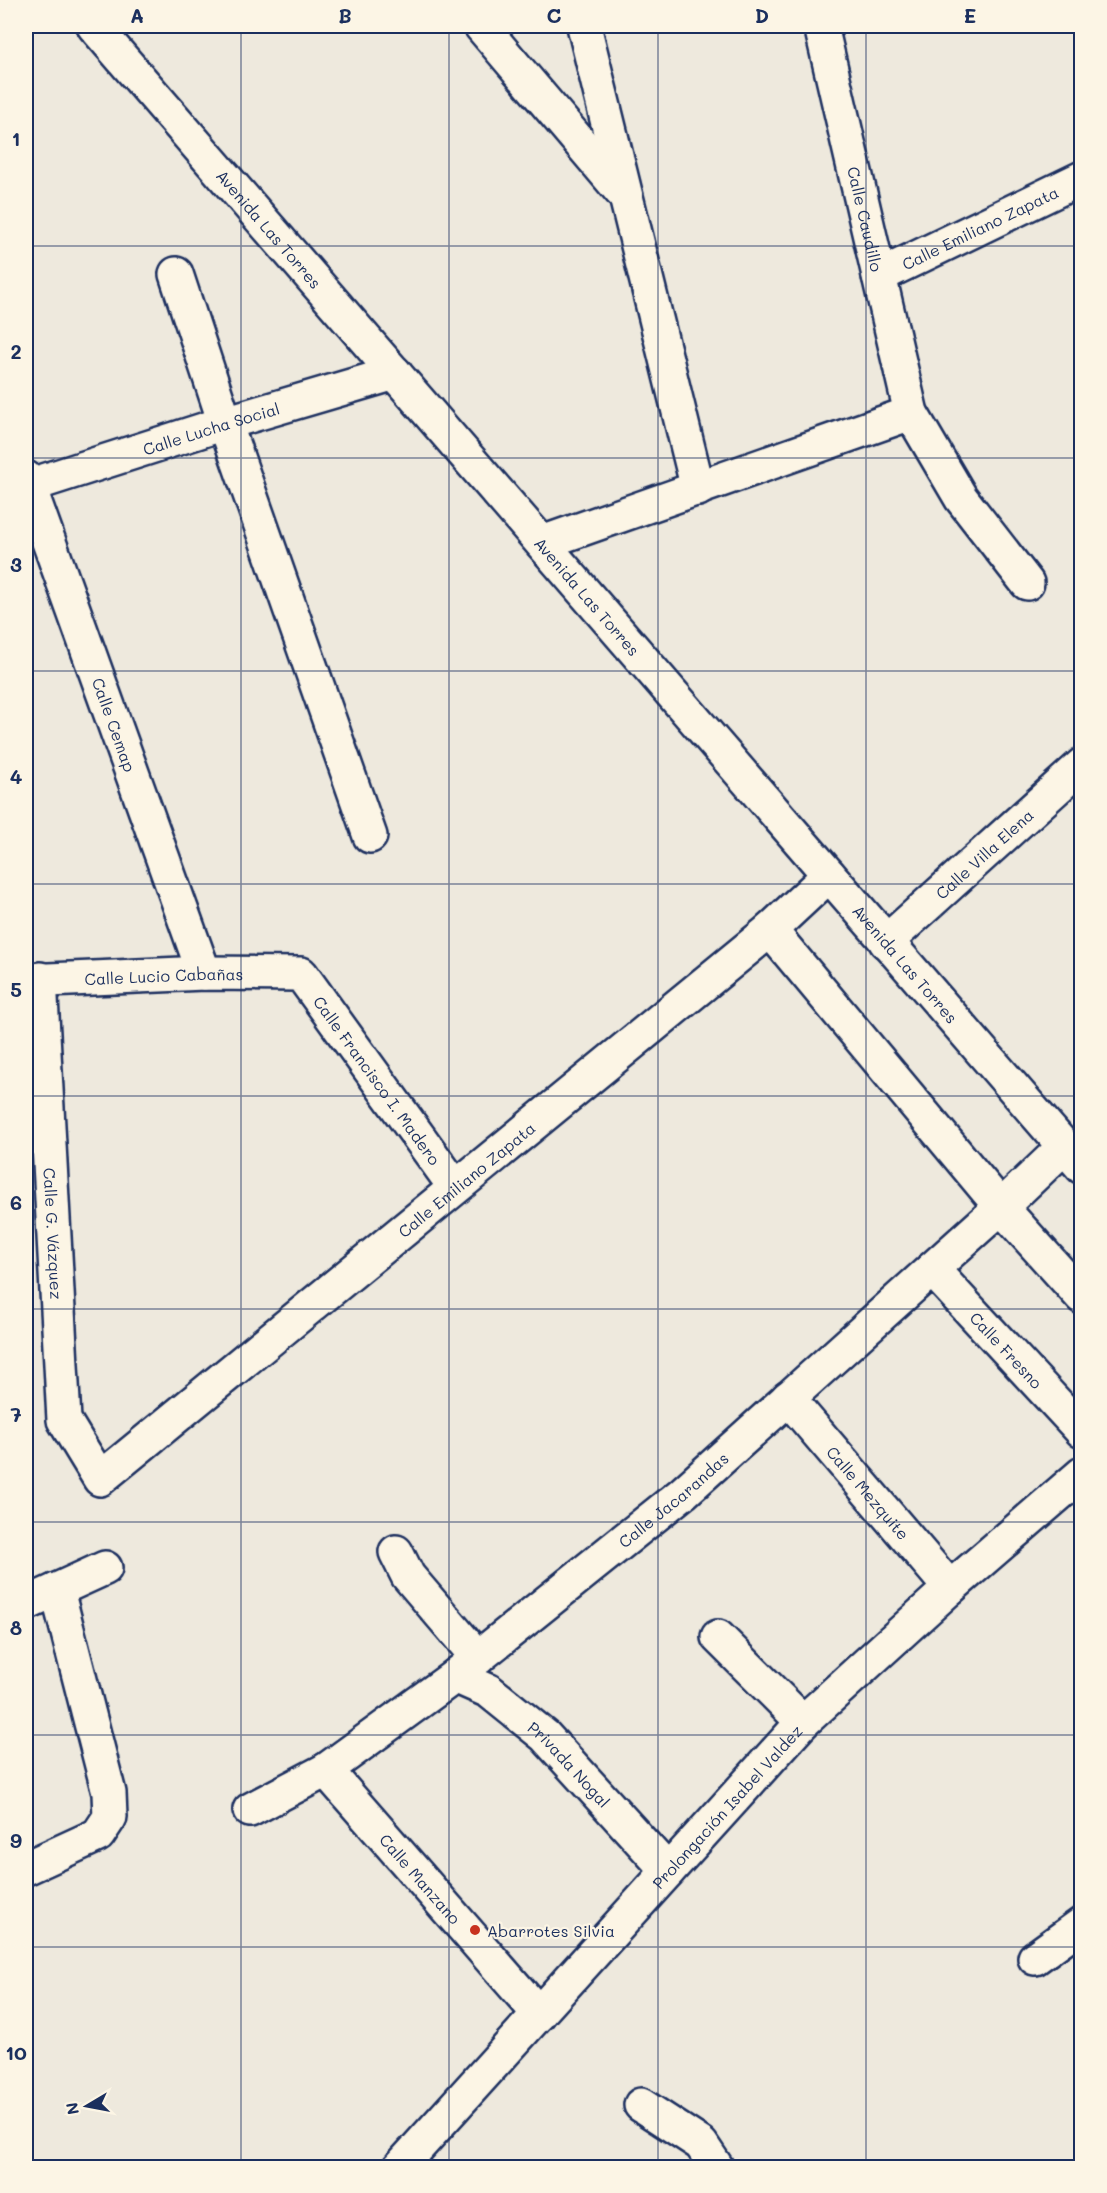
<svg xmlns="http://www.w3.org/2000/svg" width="1107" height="2193" viewBox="0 0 1107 2193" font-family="Mali,sans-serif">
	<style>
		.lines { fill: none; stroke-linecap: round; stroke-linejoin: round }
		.street-casing { stroke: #1b2f5e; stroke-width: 38 }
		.street { stroke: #fcf5e5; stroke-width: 33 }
		.grid { fill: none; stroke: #1b2f5e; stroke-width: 1.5; stroke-opacity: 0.55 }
		.poi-dot { fill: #c8321e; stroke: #fcf5e5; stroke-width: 2 }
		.labels { text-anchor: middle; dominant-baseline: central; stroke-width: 4.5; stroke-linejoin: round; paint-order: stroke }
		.street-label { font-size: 16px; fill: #1b2f5e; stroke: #fcf5e5 }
		.poi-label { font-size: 16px; fill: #1b2f5e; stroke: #fcf5e5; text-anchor: start }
		.neatline { fill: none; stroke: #1b2f5e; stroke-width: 2 }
		.grid-label { font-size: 20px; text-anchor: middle; font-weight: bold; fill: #1b2f5e }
	</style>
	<rect width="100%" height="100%" fill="#eee9dd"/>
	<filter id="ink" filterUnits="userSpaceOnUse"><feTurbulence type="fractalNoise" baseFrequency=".0167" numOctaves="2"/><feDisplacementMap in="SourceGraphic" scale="12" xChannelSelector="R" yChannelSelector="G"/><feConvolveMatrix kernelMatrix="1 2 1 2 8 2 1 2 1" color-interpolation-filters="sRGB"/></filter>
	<g filter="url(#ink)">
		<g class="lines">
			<!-- street casing -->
			<g class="street-casing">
				<g id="street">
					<path id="s1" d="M 94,26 L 1082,1167"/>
					<path d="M 481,26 L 621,191"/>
					<path d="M 584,26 L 698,489"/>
					<path id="s2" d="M 821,26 L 911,413 L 961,498 L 1027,583"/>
					<path d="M 176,274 L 225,423 L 370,836"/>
					<path id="s3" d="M 879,276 L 1082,178"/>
					<path id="s4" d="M 26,478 L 204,973"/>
					<path id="s5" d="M 28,486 L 225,423 L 395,373"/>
					<path d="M 542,543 L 911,413"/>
					<path d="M 770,930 L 1001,1207 L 1082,1297"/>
					<path id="s6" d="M 886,942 L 1082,765"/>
					<path id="s7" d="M 40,979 L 64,1420 L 100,1479 L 770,930 L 829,875"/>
					<path id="s8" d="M 26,981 L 204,973 L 301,974 L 455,1187"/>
					<path id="s9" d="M 932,1269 L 1082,1431"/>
					<path id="s10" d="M 788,1398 L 950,1588"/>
					<path d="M 396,1552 L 408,1576 L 478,1658"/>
					<path d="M 26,1604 L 105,1568"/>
					<path d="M 718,1637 L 803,1722"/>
					<path id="s11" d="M 455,1676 L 489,1691 L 545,1736 L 668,1871"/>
					<path id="s12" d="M 326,1770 L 539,2014"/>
					<path id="s13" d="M 250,1810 L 326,1770 L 455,1676 L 683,1493 L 1001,1207 L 1064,1147"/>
					<path d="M 26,1868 L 98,1835 L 110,1817 L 109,1793 L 57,1590"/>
					<path d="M 1035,1958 L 1082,1924"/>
					<path d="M 641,2105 L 701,2144 L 717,2168"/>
					<path id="s14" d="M 399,2168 L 803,1722 L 950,1588 L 1082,1474"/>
				</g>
			</g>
			<!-- street -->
			<use href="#street" class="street"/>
		</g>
	</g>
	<!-- grid -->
	<path class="grid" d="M 241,26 L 241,2168M 449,26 L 449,2168M 658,26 L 658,2168M 866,26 L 866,2168M 26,246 L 1082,246M 26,458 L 1082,458M 26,671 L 1082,671M 26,884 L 1082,884M 26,1096 L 1082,1096M 26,1309 L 1082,1309M 26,1522 L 1082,1522M 26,1735 L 1082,1735M 26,1947 L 1082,1947"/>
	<!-- markers -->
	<circle class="poi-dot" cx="475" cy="1930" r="6"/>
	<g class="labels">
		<!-- street labels -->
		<g class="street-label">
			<text stroke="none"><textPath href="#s2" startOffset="198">Calle Caudillo</textPath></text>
			<text stroke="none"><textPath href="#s3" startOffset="112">Calle Emiliano Zapata</textPath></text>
			<text stroke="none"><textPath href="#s1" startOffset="268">Avenida Las Torres</textPath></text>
			<text stroke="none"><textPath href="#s5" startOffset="192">Calle Lucha Social</textPath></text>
			<text stroke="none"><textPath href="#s1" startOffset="754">Avenida Las Torres</textPath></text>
			<text stroke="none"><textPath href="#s4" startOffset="262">Calle Cemap</textPath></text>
			<text stroke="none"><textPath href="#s6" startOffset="132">Calle Villa Elena</textPath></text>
			<text stroke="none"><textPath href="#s1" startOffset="1240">Avenida Las Torres</textPath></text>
			<text stroke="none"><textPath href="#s8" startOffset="138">Calle Lucio Cabañas</textPath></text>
			<text stroke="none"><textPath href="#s8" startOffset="406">Calle Francisco I. Madero</textPath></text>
			<text stroke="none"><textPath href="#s7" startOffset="984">Calle Emiliano Zapata</textPath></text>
			<text stroke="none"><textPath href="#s7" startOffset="255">Calle G. Vázquez</textPath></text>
			<text stroke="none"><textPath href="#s9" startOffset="110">Calle Fresno</textPath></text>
			<text stroke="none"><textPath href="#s10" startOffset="124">Calle Mezquite</textPath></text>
			<text stroke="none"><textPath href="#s13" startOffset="526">Calle Jacarandas</textPath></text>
			<text stroke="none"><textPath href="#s11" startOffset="146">Privada Nogal</textPath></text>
			<text stroke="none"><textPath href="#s14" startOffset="488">Prolongación Isabel Valdez</textPath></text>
			<text stroke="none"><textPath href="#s12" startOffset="144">Calle Manzano</textPath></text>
		</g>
		<!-- poi labels -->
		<g class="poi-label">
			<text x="487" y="1930">Abarrotes Silvia</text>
		</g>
	</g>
	<!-- margin -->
	<rect width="1107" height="2193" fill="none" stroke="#fcf5e5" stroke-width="66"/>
	<!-- north arrow -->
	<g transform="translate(87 2106) rotate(260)" stroke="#fcf5e5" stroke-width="4.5" paint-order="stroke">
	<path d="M0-4.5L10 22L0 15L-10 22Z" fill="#1b2f5e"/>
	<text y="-9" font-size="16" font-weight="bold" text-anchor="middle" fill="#1b2f5e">N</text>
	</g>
	<rect x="33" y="33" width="1041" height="2127" class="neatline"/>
	<g class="grid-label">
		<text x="137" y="23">A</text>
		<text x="345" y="23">B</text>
		<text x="554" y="23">C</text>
		<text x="762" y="23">D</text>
		<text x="970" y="23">E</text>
		<text x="16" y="146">1</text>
		<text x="16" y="359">2</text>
		<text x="16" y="572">3</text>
		<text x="16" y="784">4</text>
		<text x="16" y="997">5</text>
		<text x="16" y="1210">6</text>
		<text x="16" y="1422">7</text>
		<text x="16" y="1635">8</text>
		<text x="16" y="1848">9</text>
		<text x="16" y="2060">10</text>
	</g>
</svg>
